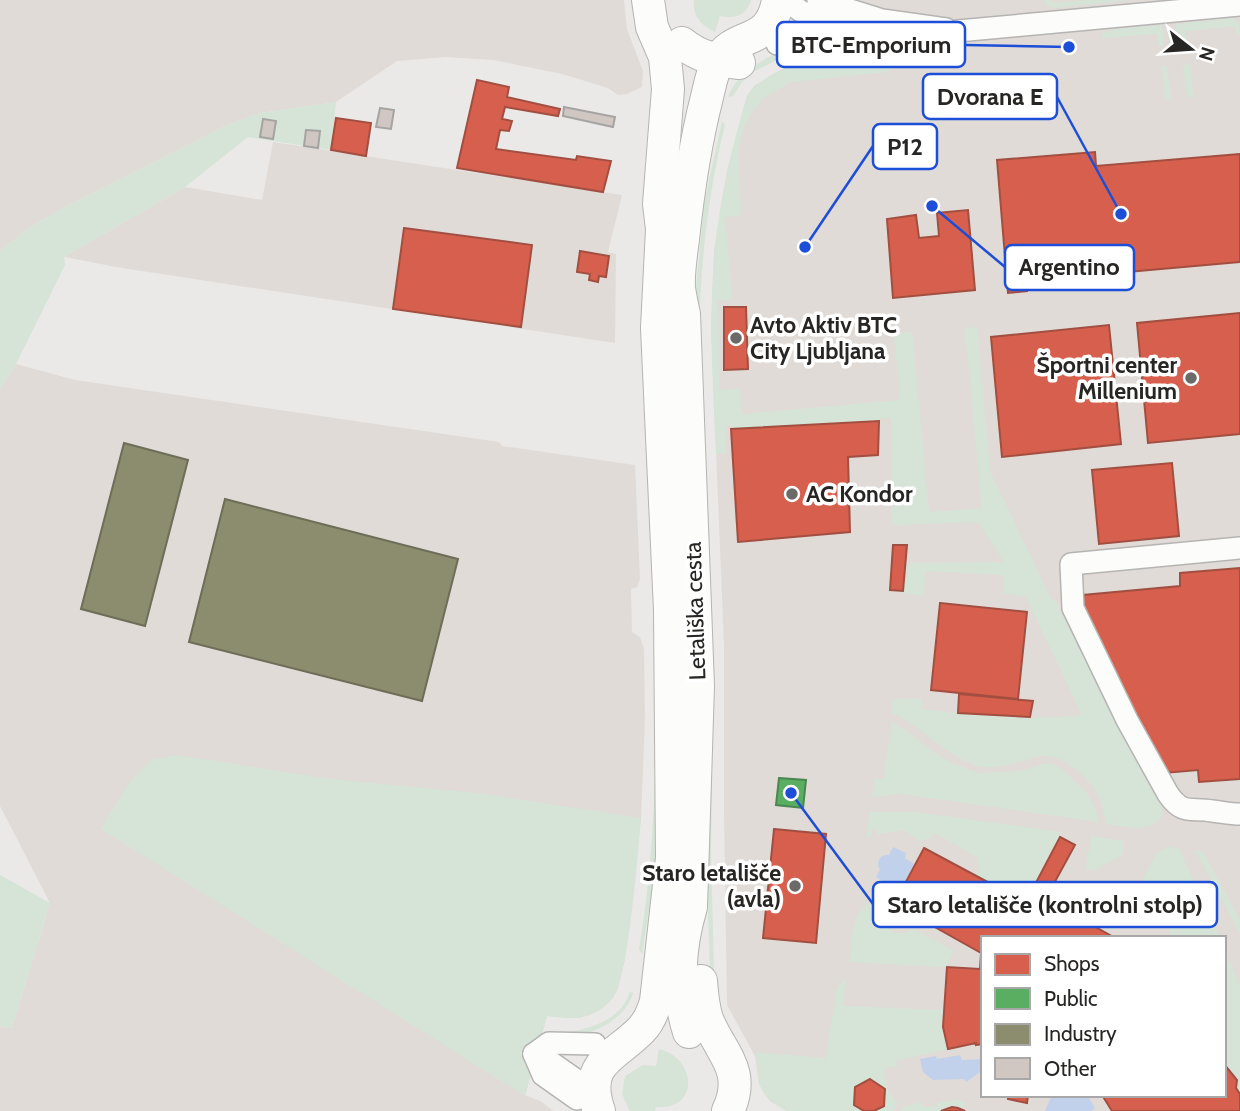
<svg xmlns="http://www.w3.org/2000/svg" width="1240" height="1111" viewBox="0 0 1240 1111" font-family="Cabin,sans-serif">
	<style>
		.built { fill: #e0dbd7; fill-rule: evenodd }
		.green { fill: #d5e4d6 }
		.water { fill: #c1d1ec }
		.shops { fill: #d6604d; stroke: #a24f41; stroke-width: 2 }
		.public { fill: #5aae61; stroke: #4b854f; stroke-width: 2 }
		.industry { fill: #8c8c6e; stroke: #6e6d58; stroke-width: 2 }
		.building { fill: #d0c7c2; stroke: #a5a4a3; stroke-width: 2 }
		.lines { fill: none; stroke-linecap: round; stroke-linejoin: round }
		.street-casing { stroke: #b5b4b2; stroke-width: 24 }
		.secondary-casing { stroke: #b5b4b2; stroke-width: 34 }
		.street { stroke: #fcfcfb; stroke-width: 21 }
		.secondary { stroke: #fcfcfb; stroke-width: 32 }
		.poi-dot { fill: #6b6a69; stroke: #fff; stroke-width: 2.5 }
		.labels { text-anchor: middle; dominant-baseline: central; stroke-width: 7; stroke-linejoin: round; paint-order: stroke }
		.poi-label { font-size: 23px; font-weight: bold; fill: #272625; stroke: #fff; text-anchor: start }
		.street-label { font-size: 23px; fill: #272625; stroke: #fff }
		.leader { fill: none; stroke: #1d4ed8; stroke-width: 2.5 }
		.callout-dot { fill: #1d4ed8; stroke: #fff; stroke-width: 2.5 }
		.callout { fill: #fff; stroke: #1d4ed8; stroke-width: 2.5 }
		.callout-label { font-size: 24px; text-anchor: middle; font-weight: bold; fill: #272625 }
	</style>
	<rect width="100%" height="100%" fill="#eae9e7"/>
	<!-- built -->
	<g class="built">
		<path d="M 0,0 L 624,0 L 627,29 L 643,71 L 642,87 L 627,94 L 618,95 L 608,88 L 562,74 L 494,60 L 446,57 L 397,61 L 336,102 L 260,113 L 227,125 L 65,207 L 27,229 L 0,251 Z"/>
		<path d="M 849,0 L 1240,0 L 1240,1111 L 786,1111 L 770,1101 L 764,1093 L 759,1084 L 755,1056 L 727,1005 L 724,815 L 724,646 L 711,329 L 714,250 L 727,171 L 747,96 L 754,86 L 786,67 L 802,63 L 835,65 ZM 983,938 L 1224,938 L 1224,1095 L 983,1095 Z"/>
		<path d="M 273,142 L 622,195 L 608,252 L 616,254 L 615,343 L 122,268 L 64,257 L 185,187 L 262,200 Z"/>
		<path d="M 16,364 L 75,380 L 499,442 L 502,446 L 635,465 L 640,579 L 637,587 L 631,589 L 632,632 L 640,637 L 644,649 L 645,719 L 641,818 L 625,959 L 618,988 L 613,998 L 602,1008 L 590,1015 L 579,1018 L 547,1016 L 525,1095 L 542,1102 L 553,1111 L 0,1111 L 0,1026 L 12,1028 L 50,903 L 0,806 L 0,390 Z"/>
	</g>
	<!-- green -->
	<g class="green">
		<path d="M 694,0 L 751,0 C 747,16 734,19 720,16 L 715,32 C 702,26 692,16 694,0 Z"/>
		<path d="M 1044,0 L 1052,0 L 1053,3 L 1087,0 L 1131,0 L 1053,8 L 1046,5 Z"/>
		<path d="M 1233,18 L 1239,24 L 1240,34 L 1236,34 L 1235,26 L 1186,31 L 1187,43 L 1181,44 L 1180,31 L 1176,32 L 1176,24 Z"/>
		<path d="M 1162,25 L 1164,46 L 1158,46 L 1157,34 L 1102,38 L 1102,33 L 1116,29 Z"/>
		<path d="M 809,49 L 789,54 L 753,72 L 742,82 L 733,96 L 728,97 C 736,75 760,59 782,52 C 790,49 801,50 809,49 Z"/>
		<path d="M 802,63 L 867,67 L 889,66 L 890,70 L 887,72 L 790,82 L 763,99 L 752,112 L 744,128 L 738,153 L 741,213 L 739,216 L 725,217 L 732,299 L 718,301 L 720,390 L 740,388 L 742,414 L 900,400 L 894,333 L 912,332 L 929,512 L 982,508 L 965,328 L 977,327 L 990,471 L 1052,601 L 1055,600 L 1160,802 L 1163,815 C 1149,835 1127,826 1106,824 C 1104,815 1104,806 1100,798 C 1091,779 1063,753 1041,756 C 1019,760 995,773 973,764 C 942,753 922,726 892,713 L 893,699 L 921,699 L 921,709 C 973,715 1029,721 1082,715 L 1026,597 L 1003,593 L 1004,575 L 926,571 L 923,596 L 904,594 L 909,563 L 1004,562 L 978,522 L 892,525 L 891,418 L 879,418 L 879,421 L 731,429 L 731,425 L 726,426 L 726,453 L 716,454 C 713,386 708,317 715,249 C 720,197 732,146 747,96 C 759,79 781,68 802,63 Z"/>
		<path d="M 1190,64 L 1193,97 L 1187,97 L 1183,65 Z"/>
		<path d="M 1161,67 L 1167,67 L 1171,99 L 1165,99 Z"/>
		<path d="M 336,102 L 331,150 L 248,137 L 185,187 L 64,257 L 65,265 L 16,364 L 0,390 L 0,251 L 27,229 L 65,207 L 227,125 L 260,113 Z"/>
		<path d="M 722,121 L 725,125 C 708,193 701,261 699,331 L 709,567 L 707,567 L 695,299 L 704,204 Z"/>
		<path d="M 710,648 L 713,648 L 711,854 L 714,971 L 710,971 L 706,854 Z"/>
		<path d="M 892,721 L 947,761 L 978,773 L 1021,771 L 1042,764 L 1050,763 L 1058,766 L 1086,791 L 1096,810 L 1099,822 L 901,794 L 872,797 L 875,778 L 884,779 Z"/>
		<path d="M 656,722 L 658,821 L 653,885 L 642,954 L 639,949 C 652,874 655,799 656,722 Z"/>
		<path d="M 177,755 L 330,779 L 477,793 L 641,818 C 638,850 629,979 612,999 C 596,1019 571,1020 547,1016 L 525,1096 L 101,829 L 130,781 L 151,760 Z"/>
		<path d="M 870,812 L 915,812 L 1061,832 L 1025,902 L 975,875 L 979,868 L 977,857 L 935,833 L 931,838 L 920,841 L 905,830 L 877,834 L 876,829 L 872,830 L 871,836 L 866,838 Z"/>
		<path d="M 1091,836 L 1124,841 L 1122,855 L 1093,871 L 1086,868 Z"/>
		<path d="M 1168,847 L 1179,848 L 1220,938 L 1173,938 L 1143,878 L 1158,852 Z"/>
		<path d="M 1195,850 L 1203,851 L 1240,920 L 1240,934 Z"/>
		<path d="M 0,875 L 50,903 L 12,1028 L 0,1026 Z"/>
		<path d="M 878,898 L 885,902 L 886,925 L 893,933 L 908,933 L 912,928 L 953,950 L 947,967 L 849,962 C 852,940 851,905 878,898 Z"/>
		<path d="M 1224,949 L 1240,986 L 1240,1094 L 1236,1088 L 1236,1077 L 1224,1064 Z"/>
		<path d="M 846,979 L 843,1006 L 945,1010 L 943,1027 L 948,1049 L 896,1061 L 897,1066 L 884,1069 L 886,1087 L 897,1102 L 894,1111 L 874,1111 L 884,1106 L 870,1079 L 855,1088 L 854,1105 L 864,1111 L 786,1111 L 770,1101 L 759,1084 L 756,1052 L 826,1058 L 837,987 Z"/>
		<path d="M 630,992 L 633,993 C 625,1019 595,1035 569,1036 L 569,1032 C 594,1028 622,1018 630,992 Z"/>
		<path d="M 659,1049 C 698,1059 699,1111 656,1107 L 655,1111 L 630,1111 L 622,1094 L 625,1076 L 643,1065 L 656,1066 Z"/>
		<path d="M 959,1100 L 966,1103 L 964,1110 L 952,1107 L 941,1111 L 901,1111 L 903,1107 L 920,1102 L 925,1107 L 934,1107 L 939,1102 Z"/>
	</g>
	<!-- water -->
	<g class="water">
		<path d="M 893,847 L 906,853 L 905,858 L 914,864 L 902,887 L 891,882 L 889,885 L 876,877 L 880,870 C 876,862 879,854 889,855 Z"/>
		<path d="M 960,1055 L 962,1060 L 983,1059 L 983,1070 L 966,1082 L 964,1079 L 933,1080 L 923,1072 L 920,1059 L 936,1056 L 937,1059 Z"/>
		<path d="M 1052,1095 L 1092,1095 L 1088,1097 L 1095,1108 L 1091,1111 L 1045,1111 Z"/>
	</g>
	<!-- shops -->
	<g class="shops">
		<path d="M 477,80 L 509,87 L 507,97 L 560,109 L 558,116 L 505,107 L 502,119 L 512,121 L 509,131 L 500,130 L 496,149 L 576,160 L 577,156 L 611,161 L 603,192 L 457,168 Z"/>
		<path d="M 336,118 L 371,123 L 366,156 L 331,150 Z"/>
		<path d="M 1095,152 L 1096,166 L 1240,154 L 1240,262 L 1026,281 L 1027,291 L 1008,293 L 997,160 Z"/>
		<path d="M 968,210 L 975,290 L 893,298 L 887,219 L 916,215 L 919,238 L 939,236 L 937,213 Z"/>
		<path d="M 404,228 L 532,245 L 521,327 L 393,309 Z"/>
		<path d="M 580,251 L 609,256 L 606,277 L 599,276 L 598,282 L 589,280 L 590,274 L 577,272 Z"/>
		<path d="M 724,307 L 746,307 L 748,369 L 724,370 Z"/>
		<path d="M 1240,313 L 1240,434 L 1148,443 L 1137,323 Z"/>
		<path d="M 1109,325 L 1121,444 L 1002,457 L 991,337 Z"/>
		<path d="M 879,421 L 878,455 L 848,457 L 850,532 L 738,542 L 731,429 Z"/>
		<path d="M 1172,463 L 1179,536 L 1099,544 L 1092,470 Z"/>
		<path d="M 893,545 L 907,545 L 903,591 L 890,590 Z"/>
		<path d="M 1240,568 L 1240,779 L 1199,782 L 1198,770 L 1164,773 L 1085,621 L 1083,595 L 1180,586 L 1180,573 Z"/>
		<path d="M 940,603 L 1027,612 L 1018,699 L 931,690 Z"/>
		<path d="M 959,694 L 1033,701 L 1030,717 L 958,713 Z"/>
		<path d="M 774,829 L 826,834 L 816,943 L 763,938 Z"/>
		<path d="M 1060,837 L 1075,845 L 1045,900 L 1031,892 Z"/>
		<path d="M 924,848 L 1025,902 L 1031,892 L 1069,913 L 1069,924 L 1083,924 L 1083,920 L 1115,938 L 983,938 L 983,1044 L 976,1045 L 976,1043 L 948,1049 L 943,1027 L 947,967 L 980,969 L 981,953 L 894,904 Z"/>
		<path d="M 1224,1064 L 1237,1080 L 1236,1088 L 1240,1094 L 1240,1111 L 1112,1111 L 1102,1095 L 1224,1095 Z"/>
		<path d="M 870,1079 L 885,1089 L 884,1106 L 874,1111 L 864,1111 L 854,1105 L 855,1087 Z"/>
		<path d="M 1009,1095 L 1028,1095 L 1027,1103 L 1008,1099 Z"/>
		<path d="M 952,1107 L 958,1108 L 965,1111 L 941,1111 Z"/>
	</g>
	<!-- public -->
	<path class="public" d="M 779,778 L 806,780 L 803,808 L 776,805 Z"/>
	<!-- industry -->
	<g class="industry">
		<path d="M 124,443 L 188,460 L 145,626 L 81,609 Z"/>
		<path d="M 225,499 L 458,559 L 422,701 L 189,642 Z"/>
	</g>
	<!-- building -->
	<g class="building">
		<path d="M 564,107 L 615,117 L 613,127 L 563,116 Z"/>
		<path d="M 380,108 L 394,110 L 391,129 L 376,127 Z"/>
		<path d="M 263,119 L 276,121 L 273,139 L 260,137 Z"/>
		<path d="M 306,130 L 320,131 L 318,148 L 304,146 Z"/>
	</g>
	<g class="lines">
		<!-- street casing -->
		<g class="street-casing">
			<g id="street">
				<path d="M 785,0 L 802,12 L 852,22"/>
				<path d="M 818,0 L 882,20 L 946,29"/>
				<path d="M 777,44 L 805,39 L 850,43 L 900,44 L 958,31 L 1240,5"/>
				<path d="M 1240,548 L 1071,564 L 1073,608 L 1127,720 L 1168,794 C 1183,816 1192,807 1212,811 C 1222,812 1230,814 1240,814"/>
				<path d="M 534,1054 L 552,1063 L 595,1093"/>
				<path d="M 534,1054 L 549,1043 L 595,1044"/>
				<path d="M 534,1054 L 543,1075 L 577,1099"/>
			</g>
		</g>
		<!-- secondary casing -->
		<g class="secondary-casing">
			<g id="secondary">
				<path d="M 682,43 C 699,57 718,61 739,63"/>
				<path d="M 701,981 C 702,994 703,1007 707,1019 C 721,1054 747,1070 728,1111"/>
				<path d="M 689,1032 C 676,992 679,947 691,907 L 698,686 L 684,314 C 682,305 680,296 679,288 C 678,272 681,255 683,239 C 688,192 695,144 707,97 C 710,85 712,72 718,61 C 735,30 770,48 778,0"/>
				<path d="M 599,1111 C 582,1062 615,1057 641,1030 C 649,1022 653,1012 656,1001 L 672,858 L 670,610 L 657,328 L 662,229 L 659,204 L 668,89 L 665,57 L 652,27 L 648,0"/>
			</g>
		</g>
		<!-- street -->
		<use href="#street" class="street"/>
		<!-- secondary -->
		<use href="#secondary" class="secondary"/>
	</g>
	<!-- markers -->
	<g class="poi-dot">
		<circle cx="736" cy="338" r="7"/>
		<circle cx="1191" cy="378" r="7"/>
		<circle cx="792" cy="494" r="7"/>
		<circle cx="795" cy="886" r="7"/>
	</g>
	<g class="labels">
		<!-- poi labels -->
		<g class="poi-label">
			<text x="750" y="325">Avto Aktiv BTC<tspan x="750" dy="26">City Ljubljana</tspan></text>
			<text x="1177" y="365" text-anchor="end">Športni center<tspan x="1177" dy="26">Millenium</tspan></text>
			<text x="806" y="494">AC Kondor</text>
			<text x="781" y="873" text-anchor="end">Staro letališče<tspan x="781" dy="26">(avla)</tspan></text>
		</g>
		<!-- street labels -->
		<g class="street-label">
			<text transform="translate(695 611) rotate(-92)">Letališka cesta</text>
		</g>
	</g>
	<!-- callouts -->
	<path class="leader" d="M1069 47L965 45M1121 214L1057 97M805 247L873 146M932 206L1005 267M791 793L873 904"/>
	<g class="callout-dot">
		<circle cx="1069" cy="47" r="7"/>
		<circle cx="1121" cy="214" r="7"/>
		<circle cx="805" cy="247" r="7"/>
		<circle cx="932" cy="206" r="7"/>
		<circle cx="791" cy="793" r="7"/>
	</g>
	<g class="callout">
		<rect x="777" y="22" width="188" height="45" rx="7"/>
		<rect x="923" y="74" width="134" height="45" rx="7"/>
		<rect x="873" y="124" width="64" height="45" rx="7"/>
		<rect x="1005" y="245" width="129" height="45" rx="7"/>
		<rect x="873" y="882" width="344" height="45" rx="7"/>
	</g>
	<g class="callout-label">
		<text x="871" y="53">BTC-Emporium</text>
		<text x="990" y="105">Dvorana E</text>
		<text x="905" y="155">P12</text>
		<text x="1069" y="275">Argentino</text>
		<text x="1045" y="913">Staro letališče (kontrolni stolp)</text>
	</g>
	<!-- legend -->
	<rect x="981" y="936" width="245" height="161" fill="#ffffff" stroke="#a9a8a8" stroke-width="2"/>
	<rect x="995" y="954" width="35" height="21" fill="#d6604d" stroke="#a9a8a8" stroke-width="2"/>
	<text x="1044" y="971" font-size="21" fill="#272625">Shops</text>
	<rect x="995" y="988" width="35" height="21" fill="#5aae61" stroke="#a9a8a8" stroke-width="2"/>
	<text x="1044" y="1006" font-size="21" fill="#272625">Public</text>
	<rect x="995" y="1024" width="35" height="21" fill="#8c8c6e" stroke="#a9a8a8" stroke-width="2"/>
	<text x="1044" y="1041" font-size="21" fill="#272625">Industry</text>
	<rect x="995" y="1058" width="35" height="21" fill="#d0c7c2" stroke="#a9a8a8" stroke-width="2"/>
	<text x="1044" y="1076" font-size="21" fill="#272625">Other</text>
	<!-- north arrow -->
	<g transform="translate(1191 49) rotate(107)" stroke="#ffffff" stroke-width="5" paint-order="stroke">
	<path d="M0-5L12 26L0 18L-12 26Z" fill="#272625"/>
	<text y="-10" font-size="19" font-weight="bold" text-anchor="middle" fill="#272625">N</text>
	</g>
</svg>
